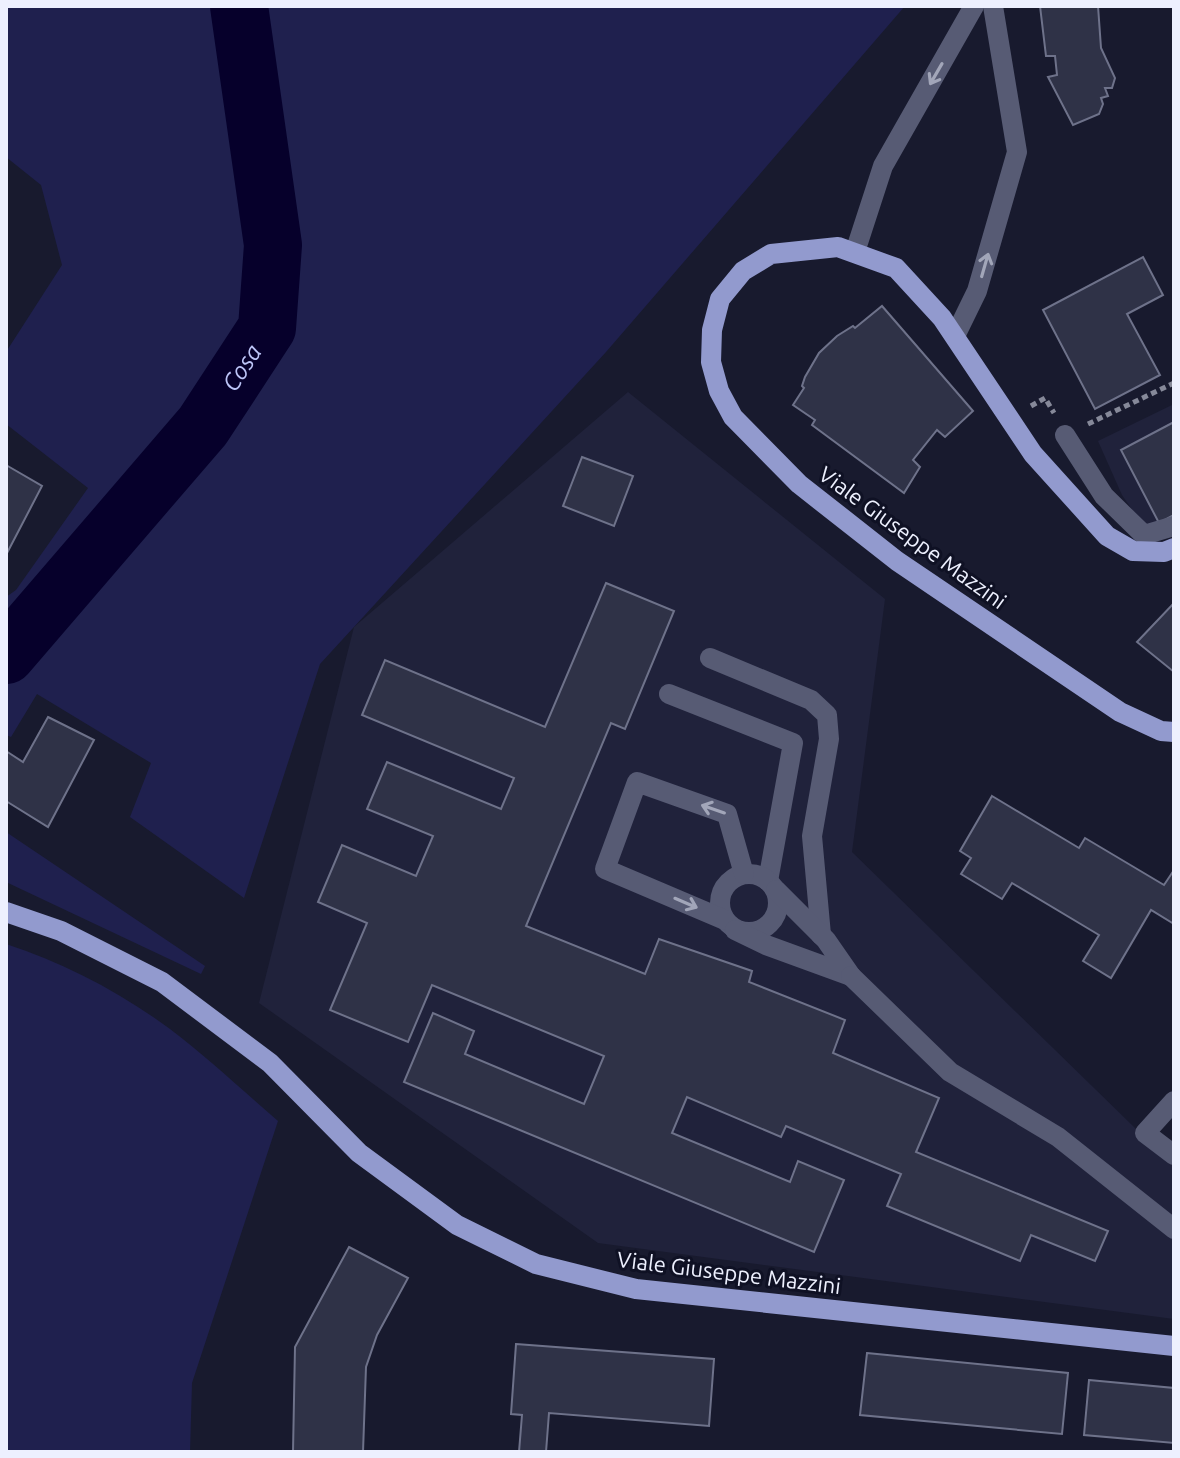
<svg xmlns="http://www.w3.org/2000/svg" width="1180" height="1458" viewBox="0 0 1180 1458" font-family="Ubuntu,sans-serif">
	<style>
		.built { fill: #20223b }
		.green { fill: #1f204e }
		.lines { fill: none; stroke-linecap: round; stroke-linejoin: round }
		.river { stroke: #06002b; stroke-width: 58 }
		.building { fill: #2f3247; stroke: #6e728a; stroke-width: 2 }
		.path { stroke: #868999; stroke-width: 5; stroke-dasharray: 6 4; stroke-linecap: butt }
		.pedestrian { stroke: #575b74; stroke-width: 20 }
		.minor { stroke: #575b74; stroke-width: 20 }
		.tertiary { stroke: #575b74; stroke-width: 20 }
		.primary { stroke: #929ace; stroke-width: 20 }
		.oneway { stroke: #a2a6b9 }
		.labels { text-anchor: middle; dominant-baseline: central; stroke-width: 6; stroke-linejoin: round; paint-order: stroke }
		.street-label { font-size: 22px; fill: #edf0fe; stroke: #0f1124 }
		.water-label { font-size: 24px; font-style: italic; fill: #bcc4f7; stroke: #0f1124 }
	</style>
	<rect width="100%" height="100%" fill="#181a2e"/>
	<!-- built -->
	<g class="built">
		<path d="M 628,392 L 885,599 L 852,852 L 1174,1166 L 1174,1319 L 598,1243 L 259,1003 L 354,627 Z"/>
		<path d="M 1174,404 L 1174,519 L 1155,528 L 1140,521 L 1122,495 L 1098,441 Z"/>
	</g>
	<!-- green -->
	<g class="green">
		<path d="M 6,6 L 905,6 L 606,352 L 320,664 L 244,898 L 130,817 L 151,763 L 37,694 L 11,737 L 6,735 L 6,597 L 16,590 L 88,488 L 6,424 L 6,352 L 62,265 L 41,185 L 6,157 Z"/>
		<path d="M 6,832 L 205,966 L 201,974 L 6,882 Z"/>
		<path d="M 6,944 C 64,963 120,992 170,1029 C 207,1057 242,1090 278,1121 L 192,1383 L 190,1452 L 6,1452 Z"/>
	</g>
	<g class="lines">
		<!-- river -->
		<path class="river" id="s1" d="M 6,655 L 203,426 L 267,328 L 273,245 L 239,6"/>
	</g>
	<!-- building -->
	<g class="building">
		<path d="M 1040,6 L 1098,6 L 1101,48 L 1115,78 L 1112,88 L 1105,88 L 1108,96 L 1101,98 L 1103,104 L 1099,114 L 1073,125 L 1048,77 L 1057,75 L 1055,56 L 1046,56 Z"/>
		<path d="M 1143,257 L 1163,295 L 1127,314 L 1160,375 L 1095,409 L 1043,310 Z"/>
		<path d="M 882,306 L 973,411 L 945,437 L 937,430 L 913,460 L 920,467 L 904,493 L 812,425 L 815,420 L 793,405 L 804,388 L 802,386 L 805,377 L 819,353 L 837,336 L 853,326 L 855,328 Z"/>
		<path d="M 1174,422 L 1174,515 L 1159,523 L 1121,450 Z"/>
		<path d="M 582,457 L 633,476 L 614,526 L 563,506 Z"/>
		<path d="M 6,465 L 42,486 L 6,555 Z"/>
		<path d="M 606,583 L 674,611 L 625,729 L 611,723 L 526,926 L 645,974 L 659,939 L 752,971 L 749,982 L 845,1020 L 833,1053 L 939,1098 L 916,1152 L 1108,1231 L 1095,1261 L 1031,1235 L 1020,1261 L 887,1206 L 901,1174 L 786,1126 L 781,1137 L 687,1097 L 672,1133 L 790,1182 L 798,1161 L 844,1180 L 814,1252 L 404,1082 L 433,1013 L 474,1031 L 465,1054 L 584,1104 L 604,1056 L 432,985 L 408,1042 L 330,1010 L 367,923 L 318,902 L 342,845 L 416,876 L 433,836 L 367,809 L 387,762 L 501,809 L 514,778 L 362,715 L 385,660 L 545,727 Z"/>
		<path d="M 1174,603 L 1174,672 L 1137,642 Z"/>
		<path d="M 48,717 L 94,740 L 48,827 L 6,801 L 6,751 L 23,762 Z"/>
		<path d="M 992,796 L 1079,848 L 1085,838 L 1164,885 L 1174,870 L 1174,924 L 1151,910 L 1111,978 L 1083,961 L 1099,935 L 1012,883 L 1002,899 L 961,874 L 971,858 L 960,851 Z"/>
		<path d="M 349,1247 L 408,1278 L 377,1335 L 366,1367 L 363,1452 L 293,1452 L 295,1347 Z"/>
		<path d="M 516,1344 L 714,1359 L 709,1426 L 549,1413 L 546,1452 L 519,1452 L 522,1415 L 511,1414 Z"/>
		<path d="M 867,1353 L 1068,1373 L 1062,1434 L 860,1415 Z"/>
		<path d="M 1089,1380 L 1174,1388 L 1174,1443 L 1084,1435 Z"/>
	</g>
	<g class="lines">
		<!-- path -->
		<g class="path">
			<path d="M 1031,406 L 1045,398 L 1054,413"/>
			<path d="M 1088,424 L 1174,383"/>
		</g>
		<!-- pedestrian -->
		<path class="pedestrian" d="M 1065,435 L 1104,496 L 1144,535 L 1174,526"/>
		<!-- minor -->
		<g class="minor">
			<path d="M 710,658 L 811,700 L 827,715 L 829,739 L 812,836 L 821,935"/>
			<path d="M 669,694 L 793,743 L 768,881"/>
			<circle cx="749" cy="903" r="29"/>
			<path d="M 725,920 L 605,869 L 637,782 L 727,814 L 744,874"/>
			<path d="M 735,930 L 766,945 L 851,976 L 826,940 L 776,890"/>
			<path d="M 851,976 L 950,1072 L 1058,1137 L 1174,1229"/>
			<path d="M 1174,1101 L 1145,1133 L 1174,1155"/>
		</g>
		<!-- tertiary -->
		<g class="tertiary">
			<path d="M 855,252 L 883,166 L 974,6"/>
			<path d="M 955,336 L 977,291 L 1017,152 L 993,6"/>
		</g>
		<!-- primary -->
		<g class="primary">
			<path d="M 1174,548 L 1164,552 L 1133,551 L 1107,536 L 1033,454 L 942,318 L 896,268 L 838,247 L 771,254 L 743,271 L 720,299 L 712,330 L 711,362 L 719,391 L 733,417 L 799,484 L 897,561 L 1120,712 L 1161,731 L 1174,732"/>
			<path d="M 6,912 L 61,931 L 162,982 L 270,1063 L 359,1153 L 457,1225 L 536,1264 L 636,1289 L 1174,1346"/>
		</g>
	</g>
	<!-- one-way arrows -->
	<defs><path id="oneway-shaft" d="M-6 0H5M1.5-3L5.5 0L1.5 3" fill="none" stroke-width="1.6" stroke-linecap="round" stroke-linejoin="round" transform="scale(2)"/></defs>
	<g class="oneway">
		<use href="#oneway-shaft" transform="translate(936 74) rotate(120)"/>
		<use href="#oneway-shaft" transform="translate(985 265) rotate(-74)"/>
		<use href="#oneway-shaft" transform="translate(713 809) rotate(-161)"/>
		<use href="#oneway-shaft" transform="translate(686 903) rotate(23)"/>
	</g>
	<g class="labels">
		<!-- street labels -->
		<g class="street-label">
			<text transform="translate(913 537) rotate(36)">Viale Giuseppe Mazzini</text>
			<text transform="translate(729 1272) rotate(7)">Viale Giuseppe Mazzini</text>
		</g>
		<!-- water labels -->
		<g class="water-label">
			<text stroke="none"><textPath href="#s1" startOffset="372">Cosa</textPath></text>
		</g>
	</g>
	<!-- border -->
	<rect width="1180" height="1458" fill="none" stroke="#edf0fe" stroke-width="16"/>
</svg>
